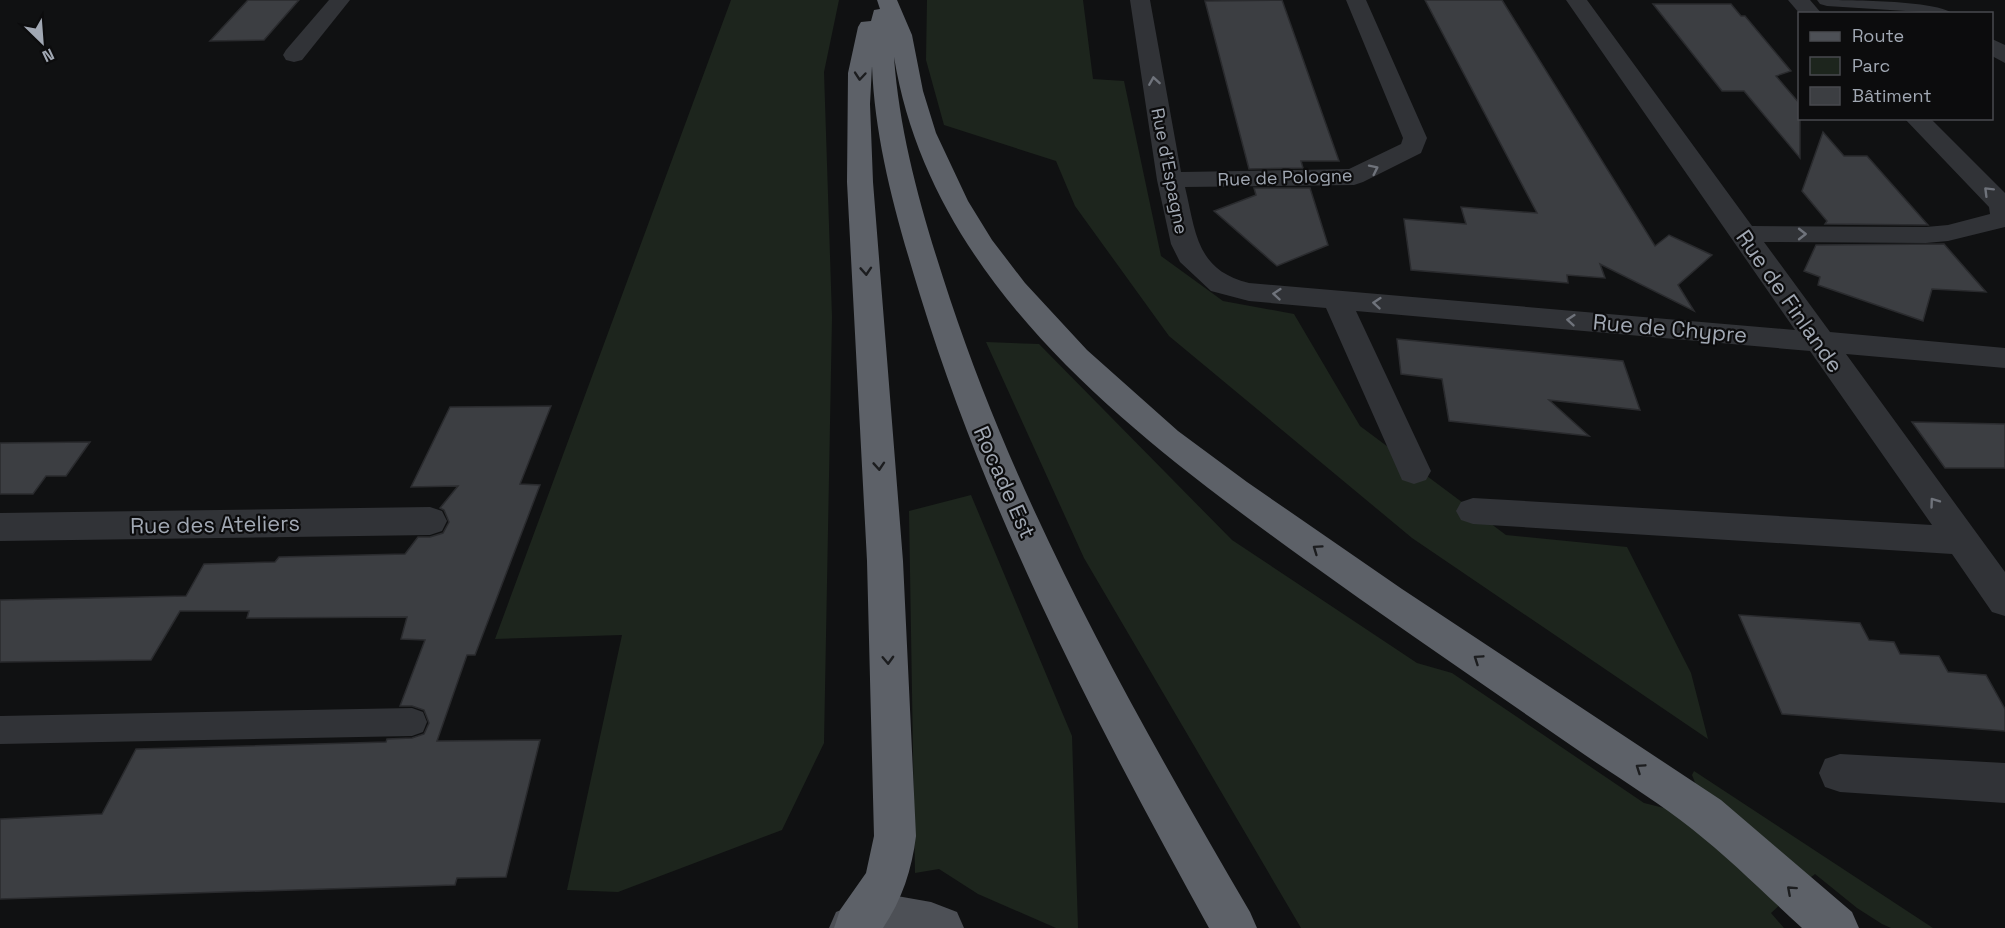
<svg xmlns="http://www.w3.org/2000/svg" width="2005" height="928" viewBox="0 0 2005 928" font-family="'Space Grotesk',sans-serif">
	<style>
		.green { fill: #1d251d }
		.building { fill: #3c3e42; stroke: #2a2b2e; stroke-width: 1.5 }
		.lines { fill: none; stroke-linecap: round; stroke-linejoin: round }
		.lane { fill: #313337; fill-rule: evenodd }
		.street { fill: #313337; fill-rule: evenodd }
		.primary { fill: #4d5056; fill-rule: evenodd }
		.highway { fill: #5d6168; fill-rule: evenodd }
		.oneway { stroke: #1c1d1f }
		.oneway2 { stroke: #6f737b }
		.labels { text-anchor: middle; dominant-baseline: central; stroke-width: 4.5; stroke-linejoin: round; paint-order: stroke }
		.far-street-label { font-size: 18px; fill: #a1a8b3; stroke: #0c0c0d }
		.street-label { font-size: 22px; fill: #a1a8b3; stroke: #0c0c0d }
	</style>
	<rect width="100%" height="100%" fill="#101112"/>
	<!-- green -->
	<g class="green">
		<path d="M 731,0 L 839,0 L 824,72 L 832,317 L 824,743 L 782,830 L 618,892 L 567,890 L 622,635 L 495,639 Z"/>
		<path d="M 927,0 L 1083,0 L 1093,79 L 1124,81 L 1161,256 L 1223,301 L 1294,314 L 1360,426 L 1506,535 L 1627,547 L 1691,673 L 1708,739 L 1412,538 L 1169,336 L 1075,206 L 1056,161 L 944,125 L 926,60 Z"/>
		<path d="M 986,342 L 1039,344 L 1232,540 L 1417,663 L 1452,673 L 1644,803 L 1684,813 L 1782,903 L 1771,913 L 1784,928 L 1301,928 L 1084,558 Z"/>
		<path d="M 971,495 L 1072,736 L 1078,928 L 1056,928 L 978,894 L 939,869 L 915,873 L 909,511 Z"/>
		<path d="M 1694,771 L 1933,928 L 1891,928 L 1882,924 L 1857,908 L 1815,874 L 1805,882 L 1696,785 L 1692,775 Z"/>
	</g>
	<!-- building -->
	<g class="building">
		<path d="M 248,0 L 299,0 L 264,40 L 210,41 Z"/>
		<path d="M 1282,0 L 1339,161 L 1301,161 L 1303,168 L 1249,169 L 1205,1 Z"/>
		<path d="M 1425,0 L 1502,0 L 1655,246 L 1669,235 L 1712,255 L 1678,285 L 1694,311 L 1600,264 L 1605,278 L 1567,275 L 1568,283 L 1411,270 L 1404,219 L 1466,224 L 1461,207 L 1537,213 Z"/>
		<path d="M 1653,4 L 1731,4 L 1741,16 L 1745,16 L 1791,71 L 1776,76 L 1800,104 L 1800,158 L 1744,91 L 1722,91 Z"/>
		<path d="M 1823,132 L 1844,156 L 1867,156 L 1928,225 L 1825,224 L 1827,221 L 1802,191 Z"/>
		<path d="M 1254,188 L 1310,188 L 1328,245 L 1277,266 L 1214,211 L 1256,195 Z"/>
		<path d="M 1944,244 L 1986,292 L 1932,289 L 1923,321 L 1818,285 L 1820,277 L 1804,271 L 1816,245 Z"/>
		<path d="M 1397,339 L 1623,361 L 1640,410 L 1549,400 L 1589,436 L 1449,421 L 1442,379 L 1401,374 Z"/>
		<path d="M 551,406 L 520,484 L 540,485 L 475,655 L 467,655 L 437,741 L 540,740 L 506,877 L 457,878 L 455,885 L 0,899 L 0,819 L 102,814 L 136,749 L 386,742 L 387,739 L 412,738 L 424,734 L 429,723 L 424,710 L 412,706 L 400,706 L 425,640 L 401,639 L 407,617 L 247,618 L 249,611 L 180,611 L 151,660 L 0,662 L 0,600 L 186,596 L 204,564 L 275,562 L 279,557 L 405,554 L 418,537 L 430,537 L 443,533 L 449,522 L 444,510 L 440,508 L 458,486 L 411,487 L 450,407 Z"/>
		<path d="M 1912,422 L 2005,424 L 2005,468 L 1945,468 Z"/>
		<path d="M 90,442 L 66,476 L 46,476 L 33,494 L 0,494 L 0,443 Z"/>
		<path d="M 1739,615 L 1860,623 L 1869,640 L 1894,642 L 1900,654 L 1939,656 L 1948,672 L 1986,675 L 2005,709 L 2005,731 L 1782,714 Z"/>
	</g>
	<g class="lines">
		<!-- lane -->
		<path class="lane" d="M 412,708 L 423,712 L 427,722 L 423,732 L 412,736 L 0,744 L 0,716 Z"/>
		<!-- street -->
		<g class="street">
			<path d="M 329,0 L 350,0 L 302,60 L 294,62 L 286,60 L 283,55 L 286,50 Z"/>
			<path d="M 1130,0 L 1150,0 L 1181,172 L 1349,169 L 1401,144 L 1403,138 L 1346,0 L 1366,0 L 1427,138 L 1421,153 L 1363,182 L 1354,185 L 1185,187 C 1196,233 1196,270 1249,283 L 1795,330 L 1566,0 L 1587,0 L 1752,226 L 1926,227 L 1948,225 L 1990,214 L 1989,207 L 1904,118 L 1930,118 L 2005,193 L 2005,227 L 1948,241 L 1926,243 L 1764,242 L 1830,332 L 2005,348 L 2005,368 L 1846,354 L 2005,572 L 2005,616 L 1992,612 L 1952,554 L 1473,524 L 1461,520 L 1456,511 L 1461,502 L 1473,498 L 1932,525 L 1810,351 L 1356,311 L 1431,471 L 1426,480 L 1414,484 L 1402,480 L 1326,308 L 1249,301 L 1211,291 L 1180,262 L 1171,244 L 1157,180 Z"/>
			<path d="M 1788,0 L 1810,0 L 1822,14 L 1800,14 Z"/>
			<path d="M 1817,0 C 1843,0 1939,0 1953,14 L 1827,6 L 1820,4 Z"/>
			<path d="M 1992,39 L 2005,45 L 2005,63 L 1992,56 Z"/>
			<path d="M 430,507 L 442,511 L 447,521 L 442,531 L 430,535 L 0,541 L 0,513 Z"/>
			<path d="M 1840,754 L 2005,763 L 2005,803 L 1840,792 L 1825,787 L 1819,773 L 1825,759 Z"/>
		</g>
		<!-- primary -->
		<path class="primary" d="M 897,896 L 931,902 L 957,912 L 964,928 L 829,928 L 836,912 L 863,901 Z"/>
		<!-- highway -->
		<path class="highway" d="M 877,0 L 897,0 L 912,35 L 923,91 L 936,133 L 968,201 L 992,240 L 1025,283 L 1087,350 L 1178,431 L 1247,482 L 1402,589 L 1721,800 L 1852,912 L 1859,928 L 1802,928 C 1766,895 1730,859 1692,829 C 1658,802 1620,779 1585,755 C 1491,690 1397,626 1304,559 C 1130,433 931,284 894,57 C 900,140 924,220 950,299 C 1022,516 1135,715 1250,912 L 1257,928 L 1209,928 C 1097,725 988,517 920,295 C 897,220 875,144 872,66 L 870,104 L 873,182 L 903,561 L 916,836 C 912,869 902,900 883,928 L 834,928 L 840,910 L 866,873 L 874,836 L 867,561 L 847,182 L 848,73 L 858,27 L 861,22 L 871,21 L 874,10 L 880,9 Z"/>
	</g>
	<!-- one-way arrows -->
	<defs><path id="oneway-chevron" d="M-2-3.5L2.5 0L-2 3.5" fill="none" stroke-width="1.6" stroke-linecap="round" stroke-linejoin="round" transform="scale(1.5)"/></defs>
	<g class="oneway">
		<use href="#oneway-chevron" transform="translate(860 76) rotate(95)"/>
		<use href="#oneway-chevron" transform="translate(866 271) rotate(86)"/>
		<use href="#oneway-chevron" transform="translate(879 466) rotate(86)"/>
		<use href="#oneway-chevron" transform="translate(1317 549) rotate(-145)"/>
		<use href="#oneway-chevron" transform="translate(1478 659) rotate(-146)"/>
		<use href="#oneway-chevron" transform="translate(888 660) rotate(88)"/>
		<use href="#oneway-chevron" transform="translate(1640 768) rotate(-146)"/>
		<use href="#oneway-chevron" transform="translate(1791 890) rotate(-138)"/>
	</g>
	<g class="oneway2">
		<use href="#oneway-chevron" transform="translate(1154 81) rotate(-99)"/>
		<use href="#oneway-chevron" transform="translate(1374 169) rotate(-26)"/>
		<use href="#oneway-chevron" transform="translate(1988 191) rotate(-135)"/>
		<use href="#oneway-chevron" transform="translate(1802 234)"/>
		<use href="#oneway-chevron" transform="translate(1277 294) rotate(-175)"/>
		<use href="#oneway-chevron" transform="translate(1377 303) rotate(-175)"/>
		<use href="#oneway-chevron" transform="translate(1571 320) rotate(-175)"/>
		<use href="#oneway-chevron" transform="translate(1934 502) rotate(-126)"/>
	</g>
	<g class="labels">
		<!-- far-street labels -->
		<g class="far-street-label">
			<text transform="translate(1170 171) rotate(79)">Rue d'Espagne</text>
			<text transform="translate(1285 177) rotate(-2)">Rue de Pologne</text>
		</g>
		<!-- street labels -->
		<g class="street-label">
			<text transform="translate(1790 301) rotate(55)">Rue de Finlande</text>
			<text transform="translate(1670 328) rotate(5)">Rue de Chypre</text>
			<text transform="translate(1005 482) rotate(66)">Rocade Est</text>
			<text transform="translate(215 524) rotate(-1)">Rue des Ateliers</text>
		</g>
	</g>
	<!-- legend -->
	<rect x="1798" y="12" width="195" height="108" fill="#0c0c0d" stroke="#484a4f" stroke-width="1.5"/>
	<rect x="1810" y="32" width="30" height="9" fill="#4d5056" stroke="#484a4f" stroke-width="1.5"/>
	<text x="1852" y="42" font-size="18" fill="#a1a8b3">Route</text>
	<rect x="1810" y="57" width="30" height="18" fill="#1d251d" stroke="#484a4f" stroke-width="1.5"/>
	<text x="1852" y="72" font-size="18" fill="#a1a8b3">Parc</text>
	<rect x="1810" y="87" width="30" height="18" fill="#3c3e42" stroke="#484a4f" stroke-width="1.5"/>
	<text x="1852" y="102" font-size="18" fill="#a1a8b3">Bâtiment</text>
	<!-- north arrow -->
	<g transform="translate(42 42) rotate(155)" stroke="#0c0c0d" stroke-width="4.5" paint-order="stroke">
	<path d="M0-4.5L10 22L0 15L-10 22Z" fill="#a1a8b3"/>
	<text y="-9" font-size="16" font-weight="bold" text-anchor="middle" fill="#a1a8b3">N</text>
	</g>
</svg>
